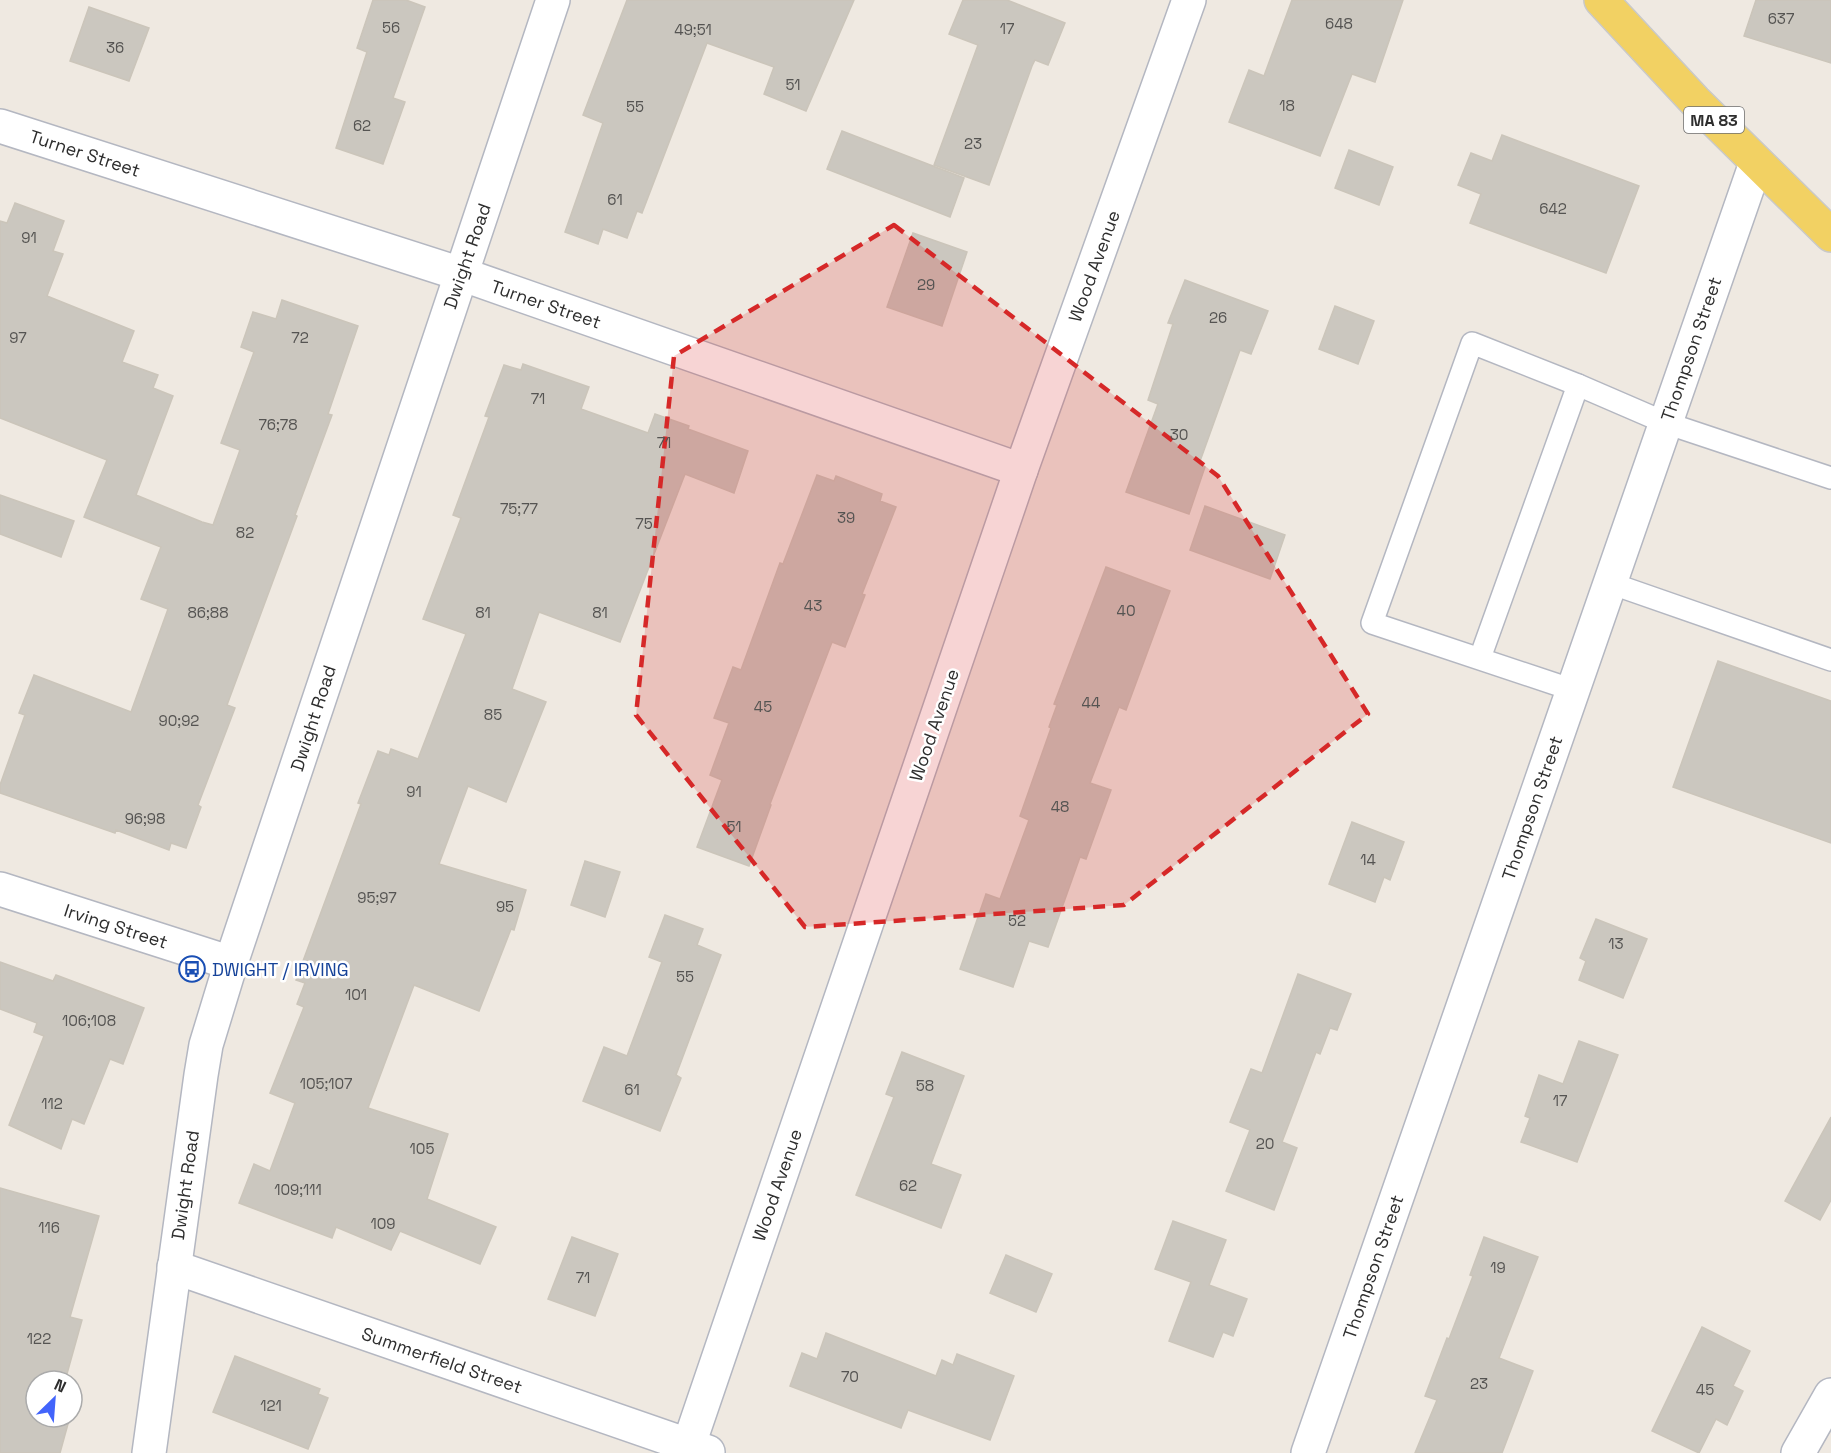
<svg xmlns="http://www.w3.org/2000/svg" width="1831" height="1453" viewBox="0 0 1831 1453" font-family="'Space Grotesk',sans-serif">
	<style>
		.building { fill: #cbc7bf; stroke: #cbc5ba; stroke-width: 1.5 }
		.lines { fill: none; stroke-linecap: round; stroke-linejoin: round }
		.lane-casing { stroke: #b4b7c1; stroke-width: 24 }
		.street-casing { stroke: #b4b7c1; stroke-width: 36 }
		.secondary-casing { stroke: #b4b7c1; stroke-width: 36 }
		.primary-casing { stroke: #c9c9c9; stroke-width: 36 }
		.lane { stroke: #fff; stroke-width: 21 }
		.street { stroke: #fff; stroke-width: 33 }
		.secondary { stroke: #fff; stroke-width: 33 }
		.primary { stroke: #f2d163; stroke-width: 33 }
		.marked { fill: #d62828; fill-opacity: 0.2; stroke: #d62828; stroke-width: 4.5; stroke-dasharray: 12 8; stroke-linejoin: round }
		.labels { text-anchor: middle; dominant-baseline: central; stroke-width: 5; stroke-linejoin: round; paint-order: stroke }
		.number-label { font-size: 15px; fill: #555452 }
		.shield { fill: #fff; stroke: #6d6d6d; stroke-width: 1.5 }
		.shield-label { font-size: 16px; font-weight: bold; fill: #2e2e2e }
		.street-label { font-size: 18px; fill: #2e2e2e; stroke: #fff }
		.transit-label { font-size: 18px; fill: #164399; stroke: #fff; text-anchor: start }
	</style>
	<rect width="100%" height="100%" fill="#efe9e1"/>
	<!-- building -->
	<g class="building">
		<path d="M 373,0 L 406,0 L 425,7 L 393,98 L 405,102 L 383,164 L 336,148 L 367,52 L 357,48 Z"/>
		<path d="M 627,0 L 854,0 L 806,111 L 764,94 L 774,67 L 707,43 L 642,213 L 637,211 L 627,238 L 603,229 L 598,244 L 565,232 L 603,123 L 583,115 Z"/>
		<path d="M 963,0 L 1007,0 L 1065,23 L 1048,65 L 1035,60 L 1032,66 L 989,185 L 934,165 L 978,45 L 949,34 Z"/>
		<path d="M 1292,0 L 1403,0 L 1375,82 L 1352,74 L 1320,156 L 1229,122 L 1249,70 L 1264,76 Z"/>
		<path d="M 1756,0 L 1831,0 L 1831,63 L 1744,36 Z"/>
		<path d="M 89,7 L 149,28 L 129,81 L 70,61 Z"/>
		<path d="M 842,131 L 964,178 L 950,217 L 827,169 Z"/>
		<path d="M 1502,135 L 1639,186 L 1606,273 L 1470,223 L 1481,194 L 1458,185 L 1471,153 L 1492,161 Z"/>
		<path d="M 1349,150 L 1393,167 L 1379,205 L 1335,188 Z"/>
		<path d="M 15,203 L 64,221 L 53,251 L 63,254 L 47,296 L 134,331 L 122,362 L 158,375 L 153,388 L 173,396 L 136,495 L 202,522 L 213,525 L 240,450 L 221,443 L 254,352 L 241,347 L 253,312 L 276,319 L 282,300 L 358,326 L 328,414 L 332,415 L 295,515 L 297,516 L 227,705 L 235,708 L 198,805 L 201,807 L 186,848 L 171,843 L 169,850 L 116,830 L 115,833 L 0,793 L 0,785 L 25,715 L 19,713 L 34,675 L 131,712 L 168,609 L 141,599 L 161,547 L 84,517 L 107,460 L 0,418 L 0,221 L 7,223 Z"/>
		<path d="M 913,233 L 967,252 L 942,326 L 887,307 Z"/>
		<path d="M 1185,280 L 1268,311 L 1251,354 L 1240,350 L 1199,464 L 1205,467 L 1189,514 L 1126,492 L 1158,404 L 1148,400 L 1173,324 L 1168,323 Z"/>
		<path d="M 1335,306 L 1374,321 L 1358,364 L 1319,349 Z"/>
		<path d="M 523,364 L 589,387 L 581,409 L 648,433 L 655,414 L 689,426 L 688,429 L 748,451 L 734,493 L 685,474 L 620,642 L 539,612 L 512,689 L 546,702 L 506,802 L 468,786 L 439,864 L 526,890 L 514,930 L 511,929 L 479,1011 L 414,985 L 368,1108 L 448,1134 L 427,1199 L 496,1227 L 480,1264 L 400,1231 L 391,1250 L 336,1227 L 332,1238 L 239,1203 L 254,1164 L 270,1171 L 295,1103 L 270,1093 L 304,1007 L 297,1004 L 305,983 L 296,980 L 361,804 L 358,803 L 378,751 L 389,755 L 391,749 L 418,759 L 466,634 L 423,619 L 461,518 L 453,515 L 489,417 L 485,416 L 504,365 L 521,370 Z"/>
		<path d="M 817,475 L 834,481 L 836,476 L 882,494 L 880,501 L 896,507 L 862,594 L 865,595 L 845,647 L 832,642 L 770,804 L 771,805 L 749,866 L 697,847 L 722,780 L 710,775 L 729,723 L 714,718 L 733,667 L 741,670 L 780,563 L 783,564 Z"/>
		<path d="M 0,495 L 74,521 L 61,557 L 0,534 Z"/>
		<path d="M 1205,506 L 1285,535 L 1270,579 L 1190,550 Z"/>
		<path d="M 1106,567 L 1170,591 L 1126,710 L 1119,707 L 1090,783 L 1111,790 L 1086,859 L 1080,857 L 1048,947 L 1029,941 L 1013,987 L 960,969 L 986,894 L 1000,899 L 1029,820 L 1020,816 L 1051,728 L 1049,727 L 1057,705 L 1054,704 Z"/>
		<path d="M 1718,661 L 1831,701 L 1831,843 L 1673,787 Z"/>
		<path d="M 1352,822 L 1404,842 L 1390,880 L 1384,877 L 1375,902 L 1329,884 Z"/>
		<path d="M 585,861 L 620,872 L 605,917 L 571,905 Z"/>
		<path d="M 665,915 L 703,929 L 697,945 L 721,955 L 676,1075 L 681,1078 L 660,1131 L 583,1101 L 604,1047 L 627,1056 L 662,962 L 649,957 Z"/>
		<path d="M 1596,919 L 1647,939 L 1623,998 L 1579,980 L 1586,961 L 1580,958 Z"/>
		<path d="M 0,962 L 53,981 L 56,975 L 144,1008 L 123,1064 L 110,1059 L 84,1124 L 72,1119 L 61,1149 L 9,1125 L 44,1036 L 34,1032 L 37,1023 L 0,1009 Z"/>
		<path d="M 1298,974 L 1351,994 L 1337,1030 L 1330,1028 L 1320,1054 L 1316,1052 L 1282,1142 L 1297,1148 L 1274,1210 L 1226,1191 L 1250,1130 L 1230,1122 L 1251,1069 L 1262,1073 Z"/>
		<path d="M 1579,1041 L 1618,1055 L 1577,1162 L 1521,1142 L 1530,1118 L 1525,1116 L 1539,1075 L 1563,1084 Z"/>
		<path d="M 902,1052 L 964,1076 L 931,1164 L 961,1175 L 941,1228 L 856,1195 L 894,1097 L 886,1094 Z"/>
		<path d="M 1831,1117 L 1831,1200 L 1820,1220 L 1785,1201 Z"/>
		<path d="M 0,1188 L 99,1216 L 70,1317 L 82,1320 L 65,1381 L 36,1381 L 36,1417 L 53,1417 L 68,1424 L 60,1453 L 0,1453 Z"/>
		<path d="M 1173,1221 L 1226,1240 L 1209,1285 L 1247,1299 L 1233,1336 L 1223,1332 L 1213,1357 L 1169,1341 L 1191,1282 L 1155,1269 Z"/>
		<path d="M 572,1237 L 618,1254 L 595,1316 L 548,1299 Z"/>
		<path d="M 1484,1237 L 1538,1257 L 1499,1358 L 1533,1371 L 1502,1453 L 1415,1453 L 1437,1400 L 1425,1396 L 1447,1338 L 1449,1339 L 1473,1276 L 1470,1275 Z"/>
		<path d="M 1006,1255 L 1052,1274 L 1036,1312 L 990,1293 Z"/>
		<path d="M 1702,1327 L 1750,1351 L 1733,1386 L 1743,1391 L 1727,1425 L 1716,1419 L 1699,1453 L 1652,1431 Z"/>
		<path d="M 826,1333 L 936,1376 L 942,1360 L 953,1365 L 957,1354 L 1014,1376 L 990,1440 L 908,1410 L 901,1428 L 790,1386 L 802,1353 L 817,1359 Z"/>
		<path d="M 235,1356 L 320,1389 L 318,1394 L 328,1398 L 308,1449 L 213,1412 Z"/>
	</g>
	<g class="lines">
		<!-- lane casing -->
		<g class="lane-casing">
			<g id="lane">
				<path d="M 1610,583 L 1831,660"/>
				<path d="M 1480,658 L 1578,385"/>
				<path d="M 1573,690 L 1372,623 L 1472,343 L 1578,385 L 1666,423 L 1831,478"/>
			</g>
		</g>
		<!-- street casing -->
		<g class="street-casing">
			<g id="street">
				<path d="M 0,126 L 461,274 L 1021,470"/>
				<path d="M 0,889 L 231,963"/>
				<path d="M 174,1267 L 708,1452"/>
				<path d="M 686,1453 L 1021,470 L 1189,0"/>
				<path d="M 1308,1453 L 1756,163"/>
				<path d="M 1798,1453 L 1831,1395"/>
			</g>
		</g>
		<!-- secondary casing -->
		<g class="secondary-casing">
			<path id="secondary" d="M 149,1453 L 201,1075 L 206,1045 L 231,963 L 553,0"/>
		</g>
		<!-- primary casing -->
		<g class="primary-casing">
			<path id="primary" d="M 1601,0 L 1695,101 L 1831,235"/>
		</g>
		<!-- lane -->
		<use href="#lane" class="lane"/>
		<!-- street -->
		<use href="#street" class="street"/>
		<!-- secondary -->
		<use href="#secondary" class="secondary"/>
		<!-- primary -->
		<use href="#primary" class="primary"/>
	</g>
	<!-- marked area -->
	<path class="marked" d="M 894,225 L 1218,476 L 1368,714 L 1124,905 L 805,927 L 636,715 L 674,356 Z"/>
	<!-- icons -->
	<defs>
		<g id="bus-ring" transform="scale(1.35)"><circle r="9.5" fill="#fff" stroke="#1a4fb4" stroke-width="1.5"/><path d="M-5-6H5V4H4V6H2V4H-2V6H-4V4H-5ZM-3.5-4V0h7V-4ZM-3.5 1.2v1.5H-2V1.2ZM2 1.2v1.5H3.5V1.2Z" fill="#1a4fb4"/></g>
	</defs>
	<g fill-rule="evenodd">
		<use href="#bus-ring" x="192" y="969"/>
	</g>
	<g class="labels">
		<!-- number labels -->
		<g class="number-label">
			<text x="1781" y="18">637</text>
			<text x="1339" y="23">648</text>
			<text x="391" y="27">56</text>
			<text x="1007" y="28">17</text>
			<text x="693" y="29">49;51</text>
			<text x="115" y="47">36</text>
			<text x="793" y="84">51</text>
			<text x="1287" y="105">18</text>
			<text x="635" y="106">55</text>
			<text x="362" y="125">62</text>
			<text x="973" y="143">23</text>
			<text x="615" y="199">61</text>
			<text x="1553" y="208">642</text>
			<text x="29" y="237">91</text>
			<text x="926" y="284">29</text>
			<text x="1218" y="317">26</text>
			<text x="18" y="337">97</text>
			<text x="300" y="337">72</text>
			<text x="538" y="398">71</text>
			<text x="278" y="424">76;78</text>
			<text x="1179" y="434">30</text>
			<text x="664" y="442">71</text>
			<text x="519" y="508">75;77</text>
			<text x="846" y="517">39</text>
			<text x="644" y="523">75</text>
			<text x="245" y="532">82</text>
			<text x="813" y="605">43</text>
			<text x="1126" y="610">40</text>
			<text x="208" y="612">86;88</text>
			<text x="483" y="612">81</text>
			<text x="600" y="612">81</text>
			<text x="1091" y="702">44</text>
			<text x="763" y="706">45</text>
			<text x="493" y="714">85</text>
			<text x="179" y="720">90;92</text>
			<text x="414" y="791">91</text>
			<text x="1060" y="806">48</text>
			<text x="145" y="818">96;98</text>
			<text x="734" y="826">51</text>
			<text x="1368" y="859">14</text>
			<text x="377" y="897">95;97</text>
			<text x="505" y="906">95</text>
			<text x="1017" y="920">52</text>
			<text x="1616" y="943">13</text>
			<text x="685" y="976">55</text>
			<text x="356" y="994">101</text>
			<text x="89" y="1020">106;108</text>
			<text x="326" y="1083">105;107</text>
			<text x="925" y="1085">58</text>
			<text x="632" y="1089">61</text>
			<text x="1560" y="1100">17</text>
			<text x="52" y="1103">112</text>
			<text x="1265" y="1143">20</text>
			<text x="422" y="1148">105</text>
			<text x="908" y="1185">62</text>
			<text x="298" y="1189">109;111</text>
			<text x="383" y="1223">109</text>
			<text x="49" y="1227">116</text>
			<text x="1498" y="1267">19</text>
			<text x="583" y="1277">71</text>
			<text x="39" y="1338">122</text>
			<text x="850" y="1376">70</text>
			<text x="1479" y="1383">23</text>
			<text x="1705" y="1389">45</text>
			<text x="271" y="1405">121</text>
		</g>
		<!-- shield labels -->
		<rect class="shield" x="1684" y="107" width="60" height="26" rx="4.5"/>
		<g class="shield-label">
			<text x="1714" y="120">MA 83</text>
		</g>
		<!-- street labels -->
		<g class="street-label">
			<text transform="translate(85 153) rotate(18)">Turner Street</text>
			<text transform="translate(467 256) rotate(-71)">Dwight Road</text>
			<text transform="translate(1094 266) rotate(-70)">Wood Avenue</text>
			<text transform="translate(546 304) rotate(19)">Turner Street</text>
			<text transform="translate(1691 349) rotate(-71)">Thompson Street</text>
			<text transform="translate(313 718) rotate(-72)">Dwight Road</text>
			<text transform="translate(934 725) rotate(-71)">Wood Avenue</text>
			<text transform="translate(1532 808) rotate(-71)">Thompson Street</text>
			<text transform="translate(116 926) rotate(18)">Irving Street</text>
			<text transform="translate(185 1185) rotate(-82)">Dwight Road</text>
			<text transform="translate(777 1185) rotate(-71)">Wood Avenue</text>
			<text transform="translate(1373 1267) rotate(-71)">Thompson Street</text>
			<text transform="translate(442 1360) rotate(19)">Summerfield Street</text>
		</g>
		<!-- transit labels -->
		<g class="transit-label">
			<text x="212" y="969">DWIGHT / IRVING</text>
		</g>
	</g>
	<!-- north arrow -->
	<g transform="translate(54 1399) rotate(25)"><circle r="28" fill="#ffffff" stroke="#ababab" stroke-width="1.5"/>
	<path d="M0-4.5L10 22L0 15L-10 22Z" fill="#4264fb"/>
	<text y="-9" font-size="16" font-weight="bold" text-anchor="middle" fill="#2e2e2e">N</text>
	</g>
</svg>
